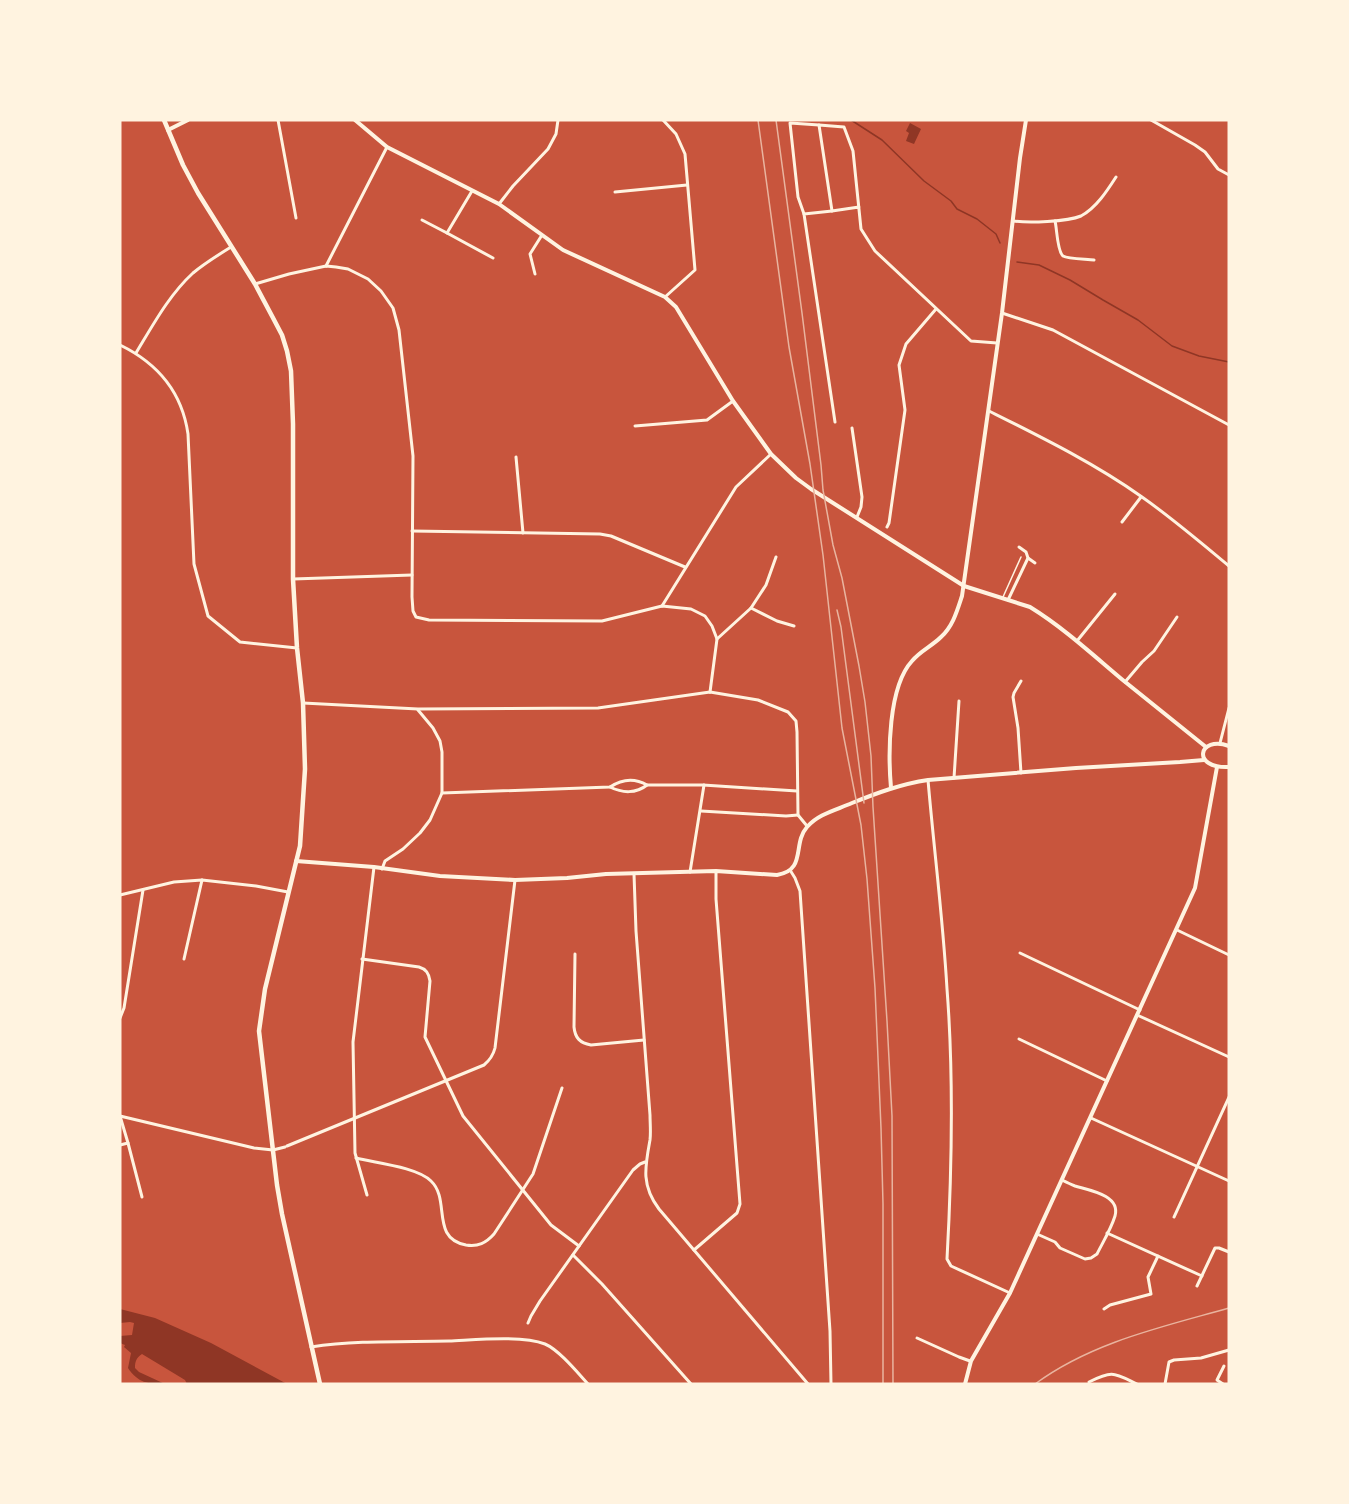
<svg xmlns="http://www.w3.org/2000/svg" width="1349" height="1504" viewBox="0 0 1349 1504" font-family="Commissioner,sans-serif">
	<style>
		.water { fill: #8f3625 }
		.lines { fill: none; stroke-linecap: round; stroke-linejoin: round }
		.stream { stroke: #8f3625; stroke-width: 1.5 }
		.service { stroke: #fff3e0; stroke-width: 1.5 }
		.minor { stroke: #fff3e0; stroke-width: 3 }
		.tertiary { stroke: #fff3e0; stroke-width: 4 }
		.primary { stroke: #fff3e0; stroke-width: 4.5 }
		.rail { stroke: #e9b49f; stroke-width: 1.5 }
	</style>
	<rect width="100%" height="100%" fill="#c8553d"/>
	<!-- water -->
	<g class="water">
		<path d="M 910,123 L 921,129 L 914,144 L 906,141 L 909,133 L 906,131 Z"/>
		<path d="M 120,1309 L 155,1318 L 211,1343 L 287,1384 L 187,1384 L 185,1380 L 142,1354 C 136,1358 135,1362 135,1368 L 139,1372 L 165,1384 C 148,1384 138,1383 128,1368 L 131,1353 L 124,1347 L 125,1345 L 120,1343 L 120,1336 L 132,1335 L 134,1323 L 130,1322 L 120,1323 Z"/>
	</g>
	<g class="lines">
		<!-- stream -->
		<g class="stream">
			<path d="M 851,120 L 882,140 L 924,181 L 951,201 L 957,209 L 977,219 L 996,234 L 1000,243"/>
			<path d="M 1017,262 L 1039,265 L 1070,280 L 1103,300 L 1138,320 L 1172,346 L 1199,356 L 1229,362"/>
		</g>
		<!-- service -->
		<path class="service" d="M 1003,597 L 1021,557"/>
		<!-- minor -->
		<g class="minor">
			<path d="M 278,120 L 296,218"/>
			<path d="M 663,120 L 676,134 L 685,154 L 695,270 L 665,297"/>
			<path d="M 1151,120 L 1195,145 L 1205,152 L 1218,169 L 1229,175"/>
			<path d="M 472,191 L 447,233 L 493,258"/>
			<path d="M 615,192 L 687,185"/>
			<path d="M 499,204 L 513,186 L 548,149 L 556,134 L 558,120"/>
			<path d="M 859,207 L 832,211 L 819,125 L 844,127 L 853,151 L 861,229 L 875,251 L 971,341 L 997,343"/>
			<path d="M 832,211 L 804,214 L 835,422"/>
			<path d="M 804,214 L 798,197 L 790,123 L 819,125"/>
			<path d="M 422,220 L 447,233"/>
			<path d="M 1013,221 C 1028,223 1067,222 1081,216 C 1096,208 1107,191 1116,177"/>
			<path d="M 1055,221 C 1057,228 1057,251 1063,256 C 1068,259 1087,259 1094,260"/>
			<path d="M 326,266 L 387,147"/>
			<path d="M 535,274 L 530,254 L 542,235"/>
			<path d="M 255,284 L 289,274 L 326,266 L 336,267 L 348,269 L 368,279 L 381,291 L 393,308 L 399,330 L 413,456 L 412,597 L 413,611 L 416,617 L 429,620 L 602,621 L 662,606 L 691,609 L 705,616 L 712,626 L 717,639 L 710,692"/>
			<path d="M 1002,313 L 1053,330 L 1229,425"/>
			<path d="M 120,345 C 157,363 182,392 188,434 L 194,564 L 208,616 L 240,642 L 297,648"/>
			<path d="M 136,353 C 153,325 169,295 193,273 C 205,263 218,255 231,247"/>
			<path d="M 989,411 C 1041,437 1094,463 1142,497 C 1172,518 1200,542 1229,566"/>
			<path d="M 635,426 L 707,420 L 733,401"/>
			<path d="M 852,428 L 862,497 L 861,507 L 857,517"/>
			<path d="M 516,457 L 523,533"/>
			<path d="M 1122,522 L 1141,497"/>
			<path d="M 887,527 L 889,523 L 905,410 L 899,365 L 906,344 L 936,309"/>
			<path d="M 412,531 L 600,534 L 611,536 L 685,567"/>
			<path d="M 1028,558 L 1035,563"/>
			<path d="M 293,579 L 412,575"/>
			<path d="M 1008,600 L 1028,558 L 1026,552 L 1019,547"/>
			<path d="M 662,606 L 736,487 L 771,454"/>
			<path d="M 751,608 L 777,621 L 794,626"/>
			<path d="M 717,639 L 751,608 L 766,585 L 776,557"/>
			<path d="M 1077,641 L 1115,594"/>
			<path d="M 1125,682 L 1142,662 L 1154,651 L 1177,617"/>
			<path d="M 303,703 L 418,709 L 598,708 L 710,692 L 758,700 L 788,712 L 796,721 L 797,732 L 798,815 L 807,826"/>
			<path d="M 1220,743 L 1229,708"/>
			<path d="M 1021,773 L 1018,728 L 1013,697 L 1014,693 L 1021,681"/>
			<path d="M 954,778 L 959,701"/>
			<path d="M 928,780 C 934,850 943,919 947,989 C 954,1079 952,1169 947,1259 L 951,1266 L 1010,1293"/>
			<path d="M 610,787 C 622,793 636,794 647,785"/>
			<path d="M 442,793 L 610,787 C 622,779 635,778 647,785 L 703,785 L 797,791"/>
			<path d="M 701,811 L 786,816 L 798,815"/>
			<path d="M 382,869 L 385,861 L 403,849 L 420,833 L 430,820 L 442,793 L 442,752 L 440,741 L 433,728 L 418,710"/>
			<path d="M 790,870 L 795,878 L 800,891 L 830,1331 L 831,1384"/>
			<path d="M 690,872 L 704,785"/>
			<path d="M 634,874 L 636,931 L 650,1115 C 650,1123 651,1132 650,1140 C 645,1167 641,1185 659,1209 L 808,1384"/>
			<path d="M 120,895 L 174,882 L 202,880 L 256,886 L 288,892"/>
			<path d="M 1177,930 L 1229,955"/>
			<path d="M 1020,953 L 1140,1010"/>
			<path d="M 575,954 L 574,1027 C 575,1038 580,1043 591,1045 L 644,1040"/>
			<path d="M 184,959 L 202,880"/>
			<path d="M 362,959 L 419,967 C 426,969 429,973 430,981 L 425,1037 L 463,1116 L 551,1225 L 579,1246"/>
			<path d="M 1137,1015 L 1229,1057"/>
			<path d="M 120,1018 L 124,1008 L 143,890"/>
			<path d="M 1019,1039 L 1107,1081"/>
			<path d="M 120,1116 L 254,1148 L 273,1150 L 285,1147"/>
			<path d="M 120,1116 L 128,1143 L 120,1145"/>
			<path d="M 1091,1118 L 1229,1181"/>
			<path d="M 128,1143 L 142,1197"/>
			<path d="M 287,1146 L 484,1065 C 490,1060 493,1056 495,1048 L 515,880"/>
			<path d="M 356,1158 C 376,1163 417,1167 431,1181 C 451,1200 430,1238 466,1245 C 478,1247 486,1243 494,1234 L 533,1174 L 562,1088"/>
			<path d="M 367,1195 L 355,1153 L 353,1042 L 374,867"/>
			<path d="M 1174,1217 L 1229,1097"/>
			<path d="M 1107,1233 L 1202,1276"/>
			<path d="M 1037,1234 L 1055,1242 L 1060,1248 L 1085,1259 L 1091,1258 L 1097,1254 C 1103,1242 1111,1229 1115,1216 C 1121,1195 1088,1190 1075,1186 C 1070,1184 1066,1182 1062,1180"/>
			<path d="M 694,1250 L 737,1213 L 740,1204 L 716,899 L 716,871"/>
			<path d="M 573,1255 L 602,1284 L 691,1384"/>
			<path d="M 1197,1286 L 1215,1248 L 1219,1248 L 1229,1252"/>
			<path d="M 1104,1309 L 1110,1305 L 1151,1294 L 1148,1277 L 1158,1256"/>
			<path d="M 528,1323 L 531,1316 L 540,1301 L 633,1170 L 640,1164 L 645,1162"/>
			<path d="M 917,1338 L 959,1357 L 970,1361"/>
			<path d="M 311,1347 C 357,1340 403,1342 449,1341 C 474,1340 522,1335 545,1344 C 559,1350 577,1372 588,1384"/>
			<path d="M 1089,1382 C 1113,1370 1114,1373 1137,1384"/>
			<path d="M 1165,1384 L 1169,1362 L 1174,1360 L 1201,1358 L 1229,1350"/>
			<path d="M 1223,1384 L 1217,1380 L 1224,1366"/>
		</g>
		<!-- tertiary -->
		<g class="tertiary">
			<path d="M 355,120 L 387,147 L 499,204 L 563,250 L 665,297 L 676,307 L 733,401 L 771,454 L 796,478 L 811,489 L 964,586 L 1030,607 C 1064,628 1093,655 1124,681 C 1151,703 1179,725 1206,747"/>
			<path d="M 168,130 L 188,120"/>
			<path d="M 1229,746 C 1198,735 1191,769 1229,767"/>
			<path d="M 891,788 C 888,754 888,687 912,661 C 920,651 932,646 941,637 C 953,626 957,611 962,596 L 1002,313 L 1020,158 L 1026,120"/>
			<path d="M 296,861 L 374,867 L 440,876 L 515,880 L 567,878 L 606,874 L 716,871 L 777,875 C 807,870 792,844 807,827 C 818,814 836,810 852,803 C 877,793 901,784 928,780 L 1076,768 L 1180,762 L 1204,760"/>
			<path d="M 965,1384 L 971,1361 L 1010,1293 L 1195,888 L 1217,767"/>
		</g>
		<!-- primary -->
		<path class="primary" d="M 164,120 L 183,165 L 198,193 L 255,284 L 272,316 L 282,335 L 287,351 L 291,371 L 293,424 L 293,579 L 297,648 L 303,703 L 305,769 L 300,846 L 265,989 L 259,1031 L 277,1185 L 282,1214 L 320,1384"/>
		<!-- rail -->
		<g class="rail">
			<path d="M 758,120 L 789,347 L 810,464 L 823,555 L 842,728 L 861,825 L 867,879 L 875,988 L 881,1128 L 883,1204 L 883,1384"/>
			<path d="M 776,120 L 802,313 L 821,465 L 823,490 L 833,545 L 842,578 L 859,666 L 865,702 L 871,756 L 873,807 L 887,1021 L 892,1116 L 893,1384"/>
			<path d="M 837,610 L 841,627 L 864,803"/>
			<path d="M 1035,1384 C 1092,1342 1162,1327 1229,1308"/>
		</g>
	</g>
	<!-- border -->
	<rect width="1349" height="1504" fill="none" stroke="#fff3e0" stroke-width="243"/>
</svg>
